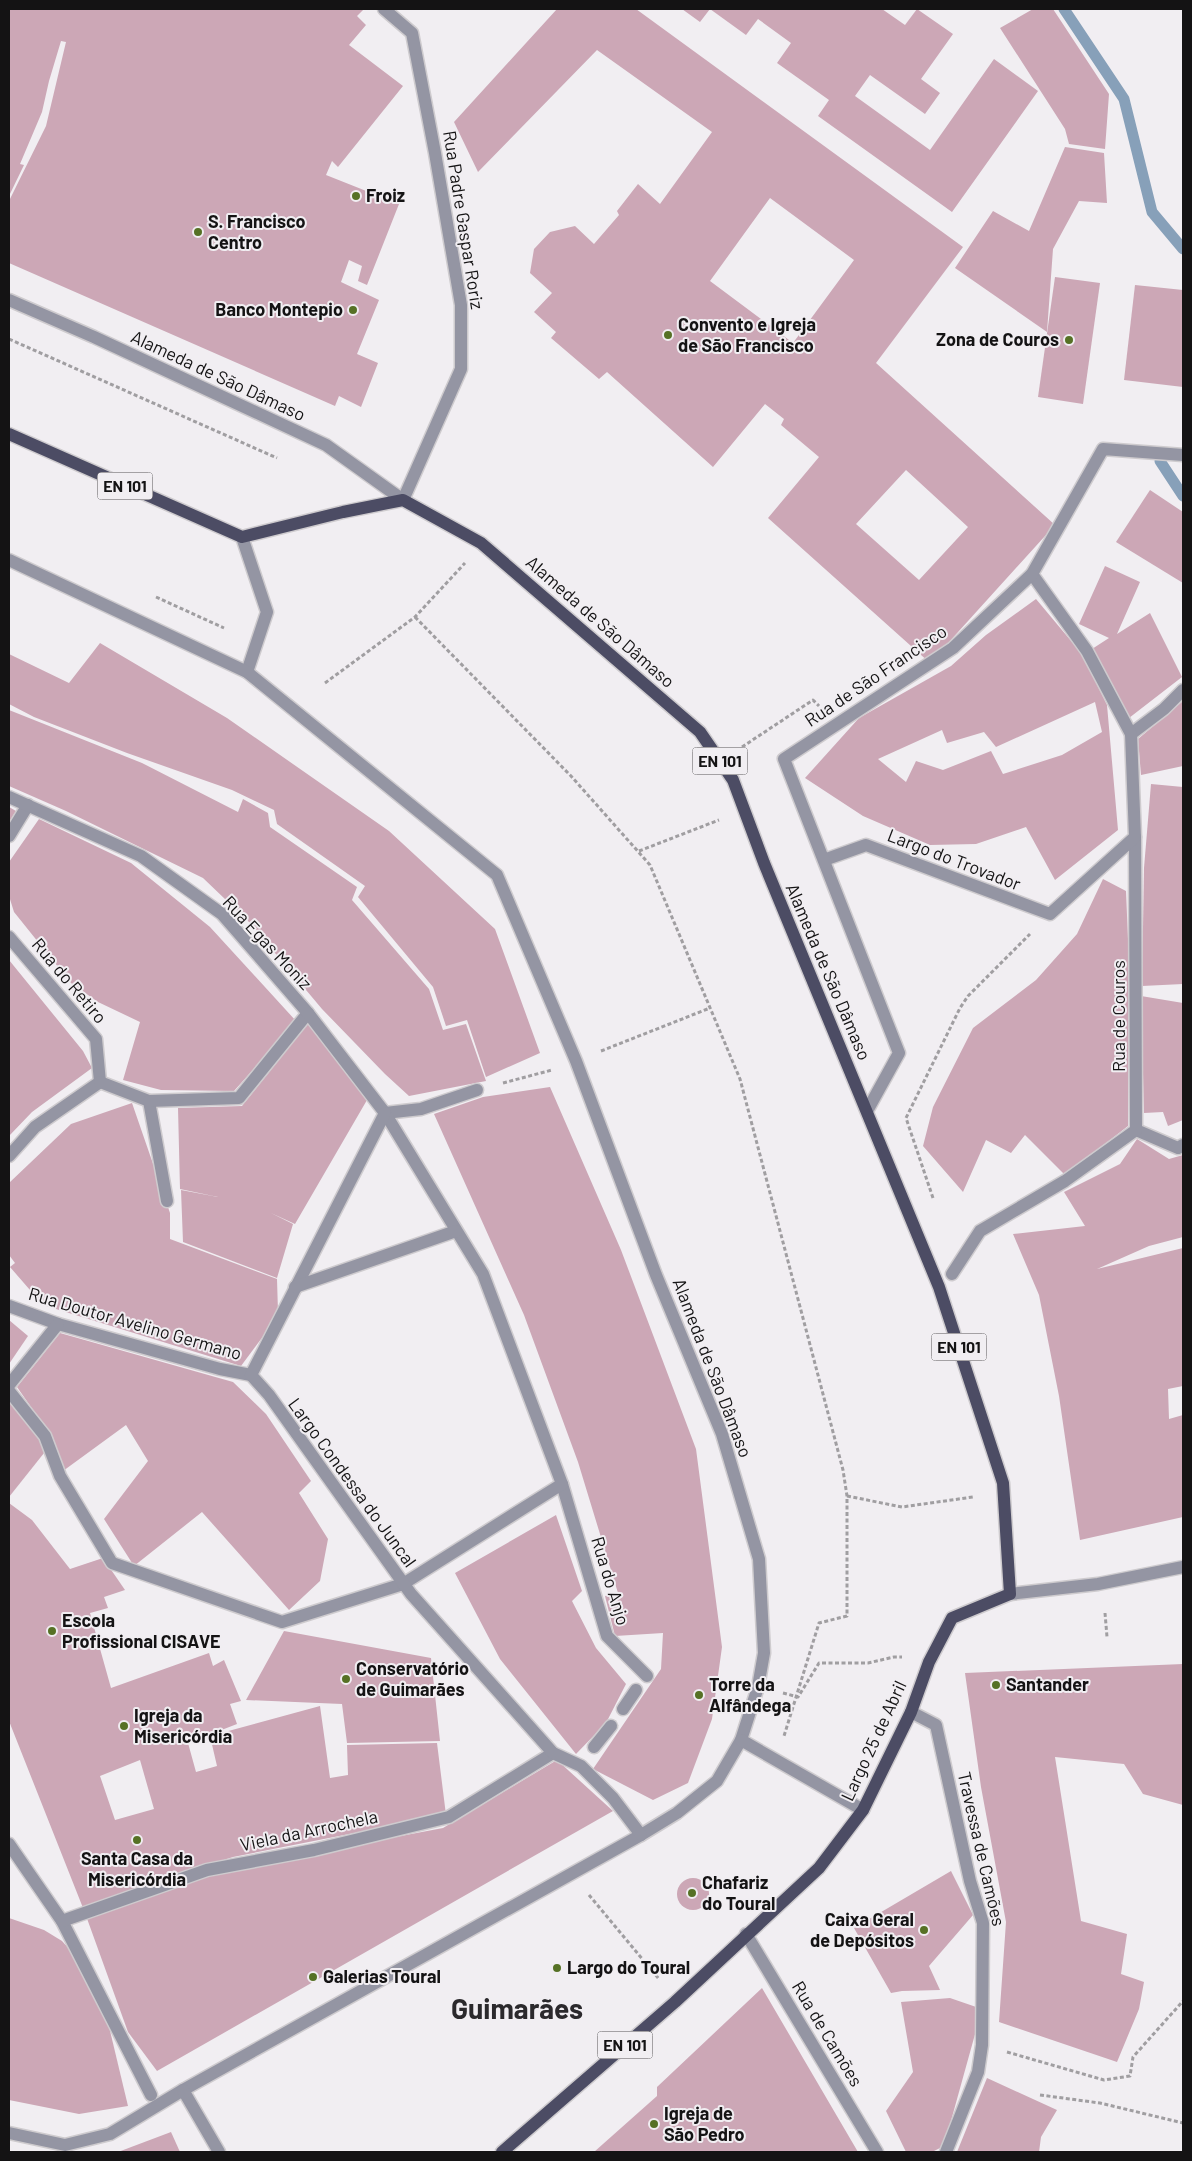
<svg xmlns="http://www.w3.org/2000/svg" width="1192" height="2161" font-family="Barlow,sans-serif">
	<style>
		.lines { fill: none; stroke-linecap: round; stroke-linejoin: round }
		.stream { stroke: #87a0b9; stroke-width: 11 }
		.building { fill: #cca7b6; fill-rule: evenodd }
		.service-casing { stroke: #cecbce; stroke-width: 15 }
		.pedestrian-casing { stroke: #cecbce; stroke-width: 15 }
		.minor-casing { stroke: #cecbce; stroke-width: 15 }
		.primary-casing { stroke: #cecbce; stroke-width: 15 }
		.path { stroke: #a09ea1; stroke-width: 3; stroke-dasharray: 4 2.5; stroke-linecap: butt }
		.service { stroke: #9495a3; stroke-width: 12 }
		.pedestrian { stroke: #9495a3; stroke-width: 12 }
		.minor { stroke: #9495a3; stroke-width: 12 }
		.primary { stroke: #4c4c64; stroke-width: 12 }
		.poi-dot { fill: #567125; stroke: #f1eef2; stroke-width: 2 }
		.labels { text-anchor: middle; stroke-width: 4; stroke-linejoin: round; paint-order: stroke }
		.shield { fill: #f1eef2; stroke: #565557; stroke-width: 1 }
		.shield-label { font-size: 16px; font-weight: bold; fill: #141314 }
		.poi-label { font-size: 18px; font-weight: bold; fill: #141314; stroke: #f1eef2; text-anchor: start }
		.street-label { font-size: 18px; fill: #141314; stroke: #f1eef2 }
		.town-label { font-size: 28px; font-weight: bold; fill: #2b292c; stroke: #f1eef2 }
	</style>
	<rect width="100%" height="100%" fill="#f1eef2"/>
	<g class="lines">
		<g class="stream">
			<polyline points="1064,9 1124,99 1152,212 1183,249"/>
			<polyline points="1160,461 1183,496"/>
		</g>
	</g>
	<g class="building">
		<polygon points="9,9 364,9 357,16 366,25 349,45 403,86 338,167 332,161 326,175 399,204 367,285 358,281 362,266 349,260 341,282 379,300 357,354 378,363 361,407 339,396 335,406 9,263 9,201 46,126 66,42 61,41 49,81 42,112 20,164 24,165 9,196"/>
		<path d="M557,9H636L963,247L876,363L1055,525L930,663L768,518L819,457L781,425L784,419L765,404L713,467L607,372L599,379L551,338L556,332L534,312L552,293L530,273L534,249L550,232L575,226L594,244L619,215L617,211L638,184L660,204L712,132L597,50L478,172L454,122ZM770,198L854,260L793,343L710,281ZM906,470L968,527L919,580L856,524Z"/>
		<polygon points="682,9 882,9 905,25 917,9 953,34 921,79 940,93 925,114 870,75 855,96 930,150 994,59 1038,91 952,212 818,116 829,100 777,63 791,43 758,19 746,35 710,9 700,22"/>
		<polygon points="1033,9 1053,9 1109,94 1105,149 1069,144 1065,129 1000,28"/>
		<polygon points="1065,147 1104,153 1107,203 1079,201 1053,249 1047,332 955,268 993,211 1029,231"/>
		<polygon points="1055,277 1100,283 1083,404 1038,397"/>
		<polygon points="1135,285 1183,290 1183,387 1124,380"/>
		<polygon points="1150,490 1183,512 1183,583 1116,542"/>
		<polygon points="1105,566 1140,582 1117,634 1150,613 1182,677 1129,718 1092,649 1109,638 1079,624"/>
		<path d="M1036,599L1082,654L1107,705L1118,830L1055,880L1026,827L976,844L930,845L863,816L805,778L859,718L951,666L986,635ZM1095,702L1102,732L1062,755L1003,774L991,751L943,770L916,761L906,782L878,759L942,730L947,743L984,732L996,747Z"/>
		<polygon points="100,643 227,718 389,831 495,929 540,1053 486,1077 467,1020 446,1026 433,987 358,897 365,886 277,824 274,810 232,790 127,753 34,717 9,704 9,654 69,683"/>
		<polygon points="1183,701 1183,766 1141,775 1138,739"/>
		<polygon points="9,710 142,763 238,812 243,799 268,813 270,827 357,887 352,900 429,989 443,1030 466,1024 486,1081 409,1096 385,1074 322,1009 249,922 203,878 66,811 9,786"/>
		<polygon points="1151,784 1183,787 1183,984 1142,986 1144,868"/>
		<polygon points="9,807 16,811 9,822"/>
		<polygon points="39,819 131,863 210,927 296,1021 234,1091 161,1090 123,1080 140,1022 98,1002 71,983 14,912 9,896 9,862"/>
		<polygon points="1103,879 1126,891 1129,963 1128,1126 1065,1175 1025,1135 1011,1153 986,1140 963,1192 923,1146 933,1107 973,1028 1036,980 1077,934"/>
		<polygon points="9,960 83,1051 92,1068 32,1112 9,1136"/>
		<polygon points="1141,996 1183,1003 1183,1120 1168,1126 1163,1112 1144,1113"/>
		<polygon points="308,1023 367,1100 295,1224 271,1213 293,1224 277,1278 183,1242 181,1190 218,1197 180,1189 178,1108 242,1106"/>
		<polygon points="550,1087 621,1250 696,1449 722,1647 712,1719 688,1783 653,1800 593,1769 661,1669 663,1633 615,1636 605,1596 618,1593 578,1462 524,1315 434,1114 483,1097"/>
		<polygon points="132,1103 170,1213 170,1239 277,1279 278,1312 267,1331 241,1366 43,1305 10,1267 15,1263 9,1255 9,1183 71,1124"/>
		<polygon points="1137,1139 1169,1159 1183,1155 1183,1237 1149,1246 1097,1269 1183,1248 1183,1386 1168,1389 1169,1419 1183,1415 1183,1517 1080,1540 1059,1396 1039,1295 1013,1234 1085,1226 1064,1192 1120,1164"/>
		<polygon points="9,1320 28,1336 9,1364"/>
		<polygon points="60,1333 233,1382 266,1414 311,1481 299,1493 328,1539 320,1581 289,1610 202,1512 134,1566 104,1519 148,1461 126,1425 63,1471 38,1417 17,1387"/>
		<polygon points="9,1397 48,1448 9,1497"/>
		<path d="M9,1503L32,1520L70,1569L103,1558L125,1590L104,1597L108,1608L90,1613L111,1688L209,1653L213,1666L224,1660L241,1701L230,1704L237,1724L188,1743L196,1772L217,1766L210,1736L320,1706L330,1778L348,1775L347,1745L437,1743L446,1815L233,1857L131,1890L133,1896L205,1873L443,1828L557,1760L613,1811L157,2071L128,2032L85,1913L9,1721ZM140,1760L154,1809L115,1820L100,1776Z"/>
		<polygon points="556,1515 582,1591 572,1601 596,1648 626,1684 606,1723 576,1754 500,1659 455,1573"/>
		<polygon points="284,1631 431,1658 440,1741 347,1743 342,1704 246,1700"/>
		<polygon points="1183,1664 1183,1805 1143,1794 1124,1764 1055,1757 1081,1921 1127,1934 1121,1974 1144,1982 1139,2009 1117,2062 999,2022 1006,1922 981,1787 965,1673"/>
		<polygon points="951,1871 973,1915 929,1966 940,1990 902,1991 891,1993 854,1928"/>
		<circle cx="693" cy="1894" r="16"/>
		<polygon points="9,1918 44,1930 62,1941 80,1961 106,2014 128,2106 79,2114 9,2100"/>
		<polygon points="762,1988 858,2152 594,2152 657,2096 657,2087"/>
		<polygon points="950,1998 982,2009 944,2146 932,2152 906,2152 886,2111 913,2072 901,2002"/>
		<polygon points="987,2078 1057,2110 1041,2137 1039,2152 957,2152"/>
		<polygon points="171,2132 180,2152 118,2152"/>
	</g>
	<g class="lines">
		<g class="service-casing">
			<polyline id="service" points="9,300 94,337 326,445 403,500"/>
		</g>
		<g class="pedestrian-casing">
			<g id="pedestrian">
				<polyline points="1131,734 1164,709 1183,690"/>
				<polyline points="9,836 28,805"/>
				<polyline points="9,937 96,1039 100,1082 35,1127 9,1156"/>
				<polyline points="100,1082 149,1101 167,1201"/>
				<polyline points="149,1101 239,1098 308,1013"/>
				<polyline points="385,1113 421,1109 477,1090"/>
				<polyline points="1136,1130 1178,1148 1183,1145"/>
				<polyline points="952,1274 980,1231 1065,1181 1136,1130 1135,837"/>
				<polyline points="9,1306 58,1324 220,1369 251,1375"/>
				<polyline points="9,1385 58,1324"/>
				<polyline points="9,1391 45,1436 60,1476 112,1563 282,1622 403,1584"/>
				<polyline points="562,1484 607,1636 647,1676"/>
				<polyline points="623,1709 636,1690"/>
				<polyline points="594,1747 611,1726"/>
				<polyline points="9,1844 62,1921 151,2095"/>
				<polyline points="62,1921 207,1870 314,1850 449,1817 553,1753"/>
			</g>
		</g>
		<g class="minor-casing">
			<g id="minor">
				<polyline points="384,9 412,33 435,153 461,305 461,369 403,500"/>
				<polyline points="242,537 267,612 247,672"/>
				<polyline points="9,560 247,672 497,875 576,1061 656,1275 722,1434 759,1559 764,1653 758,1687 741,1740 717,1781 677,1813 641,1835 183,2090 110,2134 65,2145 9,2133"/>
				<polyline points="9,797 141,856 222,914 308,1013 385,1113 483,1274 562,1484 403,1584"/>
				<polyline points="824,860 866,845 1050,914 1135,837 1131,734 1087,651 1032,574"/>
				<polyline points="867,1111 899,1053 784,759 953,648 1032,574 1103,449 1183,455"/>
				<polyline points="385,1113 251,1375 269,1395 411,1594 553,1753 581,1766 613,1798 641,1835"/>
				<polyline points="295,1287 456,1231"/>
				<polyline points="1010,1594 1098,1584 1183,1567"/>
				<polyline points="911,1712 936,1725 970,1881 983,1923 982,2045 978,2072 946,2152"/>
				<polyline points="741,1740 863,1810"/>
				<polyline points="746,1934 877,2152"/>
				<polyline points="183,2090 219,2152"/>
			</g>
		</g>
		<g class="primary-casing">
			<polyline id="primary" points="9,434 242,537 343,512 403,500 481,543 700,732 733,780 764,863 939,1287 1003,1483 1010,1594 952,1618 929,1662 911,1712 863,1810 819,1868 675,2002 502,2152"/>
		</g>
		<g class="path">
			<polyline points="9,339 277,458"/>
			<polyline points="156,597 224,628"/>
			<polyline points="415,617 571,776 650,865 740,1079 843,1470 847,1496 847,1616 819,1623 784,1736"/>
			<polyline points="325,683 415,617 465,563"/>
			<polyline points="742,747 813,700 819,706"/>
			<polyline points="639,851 719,820"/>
			<polyline points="601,1051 710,1008"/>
			<polyline points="503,1083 552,1070"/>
			<polyline points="933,1198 906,1118 960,1008 968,996 1030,934"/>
			<polyline points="847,1496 902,1507 973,1497"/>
			<polyline points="1105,1613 1107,1637"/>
			<polyline points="783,1693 798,1697 819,1663 868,1663 894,1657 902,1657"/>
			<polyline points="589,1895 659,1979"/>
			<polyline points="1007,2052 1104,2080 1130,2076 1133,2057 1183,2001"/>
			<polyline points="1040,2095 1100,2103 1183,2123"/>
		</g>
		<use href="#service" class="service"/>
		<use href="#pedestrian" class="pedestrian"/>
		<use href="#minor" class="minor"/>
		<use href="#primary" class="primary"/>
	</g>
	<g class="poi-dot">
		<circle cx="356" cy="196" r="5"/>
		<circle cx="198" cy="232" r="5"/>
		<circle cx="353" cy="310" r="5"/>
		<circle cx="668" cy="335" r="5"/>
		<circle cx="1069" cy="340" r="5"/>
		<circle cx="52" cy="1631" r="5"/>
		<circle cx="346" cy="1679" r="5"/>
		<circle cx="996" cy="1685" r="5"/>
		<circle cx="699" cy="1695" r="5"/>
		<circle cx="124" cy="1726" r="5"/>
		<circle cx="137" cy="1840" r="5"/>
		<circle cx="692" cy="1893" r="5"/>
		<circle cx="924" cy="1930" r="5"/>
		<circle cx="557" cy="1968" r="5"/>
		<circle cx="313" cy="1977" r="5"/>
		<circle cx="654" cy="2124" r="5"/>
	</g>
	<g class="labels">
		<g class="shield">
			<rect x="97.5" y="472.5" width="55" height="27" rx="4"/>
			<rect x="692.5" y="747.5" width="55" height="27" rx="4"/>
			<rect x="931.5" y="1333.5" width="55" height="27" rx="4"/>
			<rect x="597.5" y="2031.5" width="55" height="27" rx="4"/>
		</g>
		<g class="shield-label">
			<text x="125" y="492">EN 101</text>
			<text x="720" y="767">EN 101</text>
			<text x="959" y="1353">EN 101</text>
			<text x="625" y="2051">EN 101</text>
		</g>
		<g class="poi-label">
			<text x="366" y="202">Froiz</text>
			<text x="208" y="228">S. Francisco<tspan x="208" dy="21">Centro</tspan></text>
			<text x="343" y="316" text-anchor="end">Banco Montepio</text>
			<text x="678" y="331">Convento e Igreja<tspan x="678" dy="21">de São Francisco</tspan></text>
			<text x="1059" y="346" text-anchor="end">Zona de Couros</text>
			<text x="62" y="1627">Escola<tspan x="62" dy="21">Profissional CISAVE</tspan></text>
			<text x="356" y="1675">Conservatório<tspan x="356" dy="21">de Guimarães</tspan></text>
			<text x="709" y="1691">Torre da<tspan x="709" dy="21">Alfândega</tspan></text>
			<text x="1006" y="1691">Santander</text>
			<text x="134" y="1722">Igreja da<tspan x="134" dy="21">Misericórdia</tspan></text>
			<text x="137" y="1865" text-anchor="middle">Santa Casa da<tspan x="137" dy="21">Misericórdia</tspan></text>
			<text x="702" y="1889">Chafariz<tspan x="702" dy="21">do Toural</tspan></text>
			<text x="914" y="1926" text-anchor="end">Caixa Geral<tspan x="914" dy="21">de Depósitos</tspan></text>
			<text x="567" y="1974">Largo do Toural</text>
			<text x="323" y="1983">Galerias Toural</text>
			<text x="664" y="2120">Igreja de<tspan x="664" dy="21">São Pedro</tspan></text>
		</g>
		<g class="street-label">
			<text transform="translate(463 220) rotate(81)" y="6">Rua Padre Gaspar Roriz</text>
			<text transform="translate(218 376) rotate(25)" y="6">Alameda de São Dâmaso</text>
			<text transform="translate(600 622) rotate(41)" y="6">Alameda de São Dâmaso</text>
			<text transform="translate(876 676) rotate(-34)" y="6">Rua de São Francisco</text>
			<text transform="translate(954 860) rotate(21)" y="6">Largo do Trovador</text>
			<text transform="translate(267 943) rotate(47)" y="6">Rua Egas Moniz</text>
			<text transform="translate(828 972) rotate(67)" y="6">Alameda de São Dâmaso</text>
			<text transform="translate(69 981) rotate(50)" y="6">Rua do Retiro</text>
			<text transform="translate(1119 1016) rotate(-90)" y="6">Rua de Couros</text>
			<text transform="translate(135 1324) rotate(16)" y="6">Rua Doutor Avelino Germano</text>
			<text transform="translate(712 1368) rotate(69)" y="6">Alameda de São Dâmaso</text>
			<text transform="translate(352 1483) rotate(54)" y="6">Largo Condessa do Juncal</text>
			<text transform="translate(610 1581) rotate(73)" y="6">Rua do Anjo</text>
			<text transform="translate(874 1741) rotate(-65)" y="6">Largo 25 de Abril</text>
			<text transform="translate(309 1831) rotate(-12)" y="6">Viela da Arrochela</text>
			<text transform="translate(981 1849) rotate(77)" y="6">Travessa de Camões</text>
			<text transform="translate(827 2034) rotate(59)" y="6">Rua de Camões</text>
		</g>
		<g class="town-label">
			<text x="517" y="2019">Guimarães</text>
		</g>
	</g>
	<rect width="1192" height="2161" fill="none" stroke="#141314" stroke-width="20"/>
</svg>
